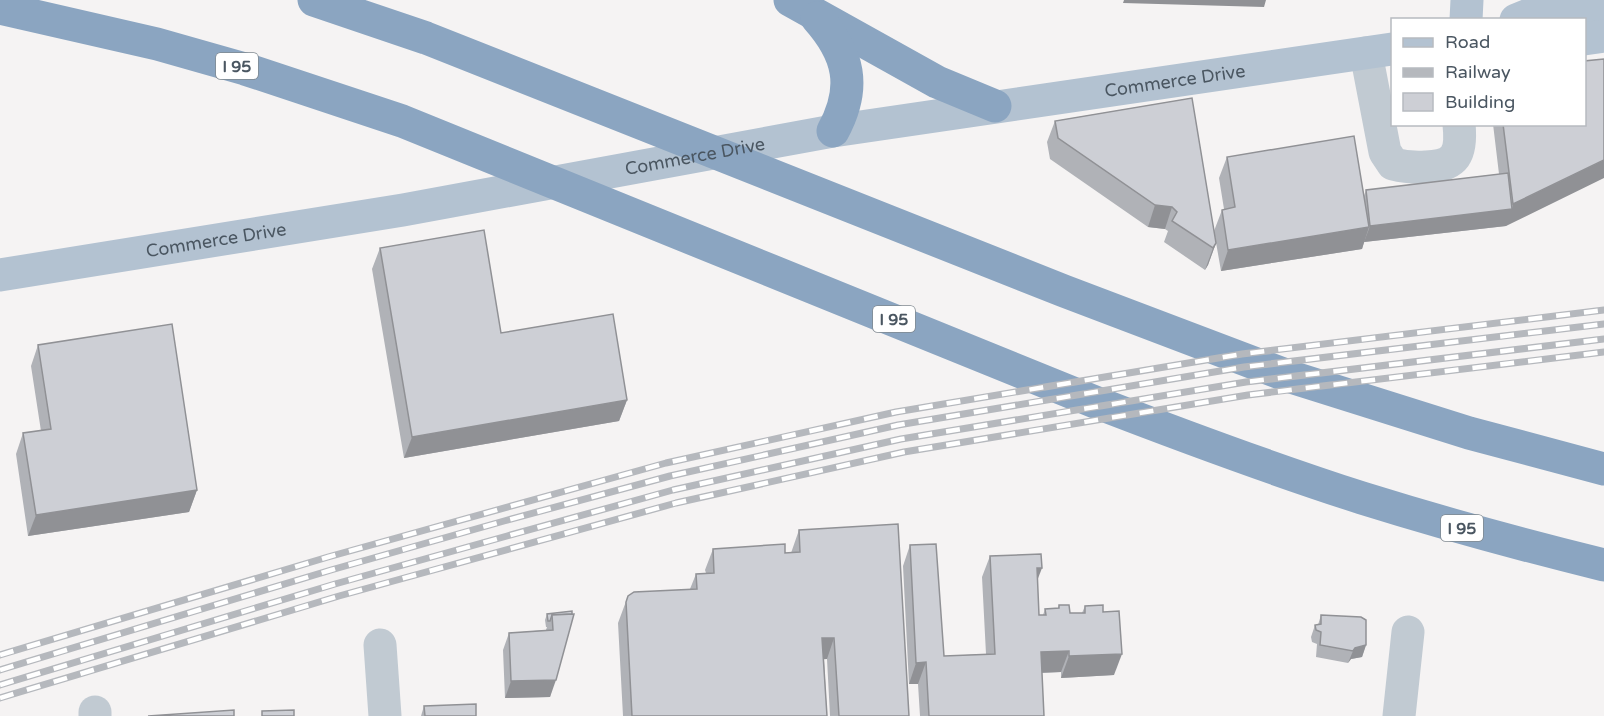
<svg xmlns="http://www.w3.org/2000/svg" width="1604" height="716" font-family="'Varela Round',sans-serif">
	<style>
		.lines { fill: none; stroke-linecap: round; stroke-linejoin: round }
		.minor { stroke: #c1cad2; stroke-width: 33 }
		.major { stroke: #b3c2d1; stroke-width: 33 }
		.highway { stroke: #8ba5c1; stroke-width: 33 }
		.rail-casing { stroke: #b5b8bd; stroke-width: 7 }
		.rail { stroke: #fff; stroke-width: 4.5; stroke-dasharray: 14; stroke-linecap: butt }
		.wall { fill: #b0b2b7 }
		.shaded-wall { fill: #909195 }
		.building { fill: #cdcfd5; stroke: #909195; stroke-width: 1.5 }
		.labels { text-anchor: middle; stroke-width: 6; stroke-linejoin: round; paint-order: stroke }
		.shield { fill: #fff; stroke: #808990; stroke-width: 1.5 }
		.shield-label { font-size: 16px; font-weight: bold; fill: #4a5661 }
		.street-label { font-size: 18px; fill: #4a5661; stroke: #fff }
	</style>
	<rect width="100%" height="100%" fill="#f5f3f3"/>
	<g class="lines">
		<g class="minor">
			<path d="M1366,53L1385,152L1393,164C1405,167 1414,168 1426,167C1456,166 1462,154 1459,124"/>
			<polyline points="380,645 385,716"/>
			<polyline points="95,712 95,716"/>
			<polyline points="1399,716 1408,632"/>
		</g>
		<g class="major">
			<polyline points="1466,20 1467,0"/>
			<polyline points="1516,20 1531,14 1604,5"/>
			<polyline points="1584,39 1604,36"/>
			<path id="s1" d="M0,275L403,210L833,131L1392,49"/>
		</g>
		<g class="highway">
			<polyline points="314,0 426,38 1064,291 1291,377 1469,433 1604,469"/>
			<polyline points="790,0 937,82 995,106"/>
			<path d="M0,8L157,44L245,69L402,121L1095,402C1183,436 1272,469 1362,498C1442,523 1523,545 1604,565"/>
			<path d="M817,18C849,54 857,87 833,131"/>
		</g>
		<g class="rail-casing">
			<g id="rail">
				<polyline points="0,655 328,557 666,463 896,412 1242,354 1604,310"/>
				<polyline points="0,670 331,570 504,521 670,476 898,425 1244,367 1604,324"/>
				<polyline points="0,685 335,584 507,536 673,490 901,439 1246,382 1604,339"/>
				<polyline points="0,698 339,596 676,503 904,452 1248,395 1604,352"/>
			</g>
		</g>
		<use href="#rail" class="rail"/>
	</g>
	<g class="wall">
		<polygon points="1192,98 1216,243 1208,265 1205,270 1164,242 1168,231 1165,229 1148,227 1050,159 1047,142 1055,121"/>
		<polygon points="1493,124 1584,124 1506,226 1364,242 1362,249 1221,271 1214,231 1222,210 1224,209 1219,178 1227,157 1364,196 1366,190 1499,174"/>
		<polygon points="380,248 501,333 627,400 619,421 404,458 372,269"/>
		<polygon points="38,345 197,490 189,512 28,536 16,454 23,433 41,431 31,366"/>
		<polygon points="799,530 909,716 830,716 827,659 824,659 827,716 623,716 618,623 628,596 690,589 696,574 706,573 705,570 713,549 791,553"/>
		<polygon points="910,545 944,656 986,654 982,577 990,556 1037,581 1039,615 1043,615 1045,609 1058,608 1059,605 1070,613 1082,613 1085,606 1103,612 1114,675 1061,678 1061,672 1042,673 1044,716 920,716 918,684 909,684 903,566"/>
		<polygon points="572,611 550,697 505,698 503,650 509,633 546,630 547,627 546,627 545,620 547,614"/>
		<polygon points="1321,615 1366,645 1362,657 1351,659 1348,663 1316,657 1317,644 1312,642 1311,637 1315,625 1318,625"/>
		<polygon points="424,706 476,716 421,716"/>
	</g>
	<g class="shaded-wall">
		<polygon points="1124,0 1266,0 1264,7 1123,3"/>
		<polygon points="1604,160 1604,178 1506,226 1364,242 1370,226 1512,209 1513,204"/>
		<polygon points="1155,205 1172,207 1165,229 1148,227"/>
		<polygon points="1369,227 1362,249 1221,271 1228,250"/>
		<polygon points="1216,243 1208,265 1205,270 1213,248"/>
		<polygon points="627,400 619,421 404,458 412,437"/>
		<polygon points="197,490 189,512 28,536 36,515"/>
		<polygon points="1037,568 1042,568 1034,589"/>
		<polygon points="822,638 834,638 827,659 815,660"/>
		<polygon points="1366,645 1362,657 1351,659 1348,663 1353,651 1355,648"/>
		<polygon points="1069,651 1061,672 1033,673 1041,652"/>
		<polygon points="1122,654 1114,675 1061,678 1069,656"/>
		<polygon points="926,662 918,684 909,684 916,663"/>
		<polygon points="556,680 550,697 505,698 511,681"/>
	</g>
	<g class="building">
		<polygon points="1604,59 1604,160 1513,204 1503,124 1584,124 1584,61"/>
		<polygon points="1192,98 1216,243 1213,248 1172,221 1177,212 1172,207 1155,205 1058,138 1055,121"/>
		<polygon points="1354,136 1369,227 1228,250 1222,210 1235,207 1227,157"/>
		<polygon points="1508,173 1512,209 1370,226 1366,190"/>
		<polygon points="484,230 501,333 613,314 627,400 412,437 380,248"/>
		<polygon points="172,324 197,490 36,515 23,433 51,429 38,345"/>
		<polygon points="898,524 909,716 839,716 834,638 822,638 827,716 632,716 626,602 628,596 634,592 697,589 696,574 714,573 713,549 785,544 785,553 800,552 799,530"/>
		<polygon points="936,544 944,656 995,654 990,556 1041,554 1042,568 1037,568 1039,615 1046,615 1045,609 1059,608 1059,605 1069,605 1070,613 1085,613 1085,606 1103,605 1103,612 1119,611 1122,654 1069,656 1069,651 1041,652 1044,716 929,716 926,662 916,663 910,545"/>
		<polygon points="572,611 572,614 552,615 550,621 548,621 547,614"/>
		<polygon points="574,614 556,680 511,681 509,633 553,630 552,615"/>
		<polygon points="1321,615 1361,617 1366,620 1366,645 1355,648 1353,651 1320,645 1321,632 1316,630 1315,625 1321,624"/>
		<polygon points="476,704 476,716 425,716 424,706"/>
		<polygon points="234,710 234,716 148,716"/>
		<polygon points="294,710 294,716 262,716 262,711"/>
	</g>
	<g class="labels">
		<g class="shield">
			<rect x="216" y="53" width="42" height="26" rx="4.5"/>
			<rect x="873" y="306" width="42" height="26" rx="4.5"/>
			<rect x="1441" y="515" width="42" height="26" rx="4.5"/>
		</g>
		<g class="shield-label">
			<text x="237" y="72">I 95</text>
			<text x="894" y="325">I 95</text>
			<text x="1462" y="534">I 95</text>
		</g>
		<g class="street-label">
			<text dy="6" stroke="none"><textPath href="#s1" startOffset="1191">Commerce Drive</textPath></text>
			<text dy="6" stroke="none"><textPath href="#s1" startOffset="705">Commerce Drive</textPath></text>
			<text dy="6" stroke="none"><textPath href="#s1" startOffset="219">Commerce Drive</textPath></text>
		</g>
	</g>
	<rect x="1391" y="18" width="195" height="108" fill="#ffffff" stroke="#b7bbc0" stroke-width="1.5"/>
	<rect x="1403" y="38" width="30" height="9" fill="#b3c2d1" stroke="#b7bbc0" stroke-width="1.5"/>
	<text x="1445" y="48" font-size="18" fill="#4a5661">Road</text>
	<rect x="1403" y="68" width="30" height="9" fill="#b5b8bd" stroke="#b7bbc0" stroke-width="1.5"/>
	<text x="1445" y="78" font-size="18" fill="#4a5661">Railway</text>
	<rect x="1403" y="93" width="30" height="18" fill="#cdcfd5" stroke="#b7bbc0" stroke-width="1.5"/>
	<text x="1445" y="108" font-size="18" fill="#4a5661">Building</text>
</svg>
